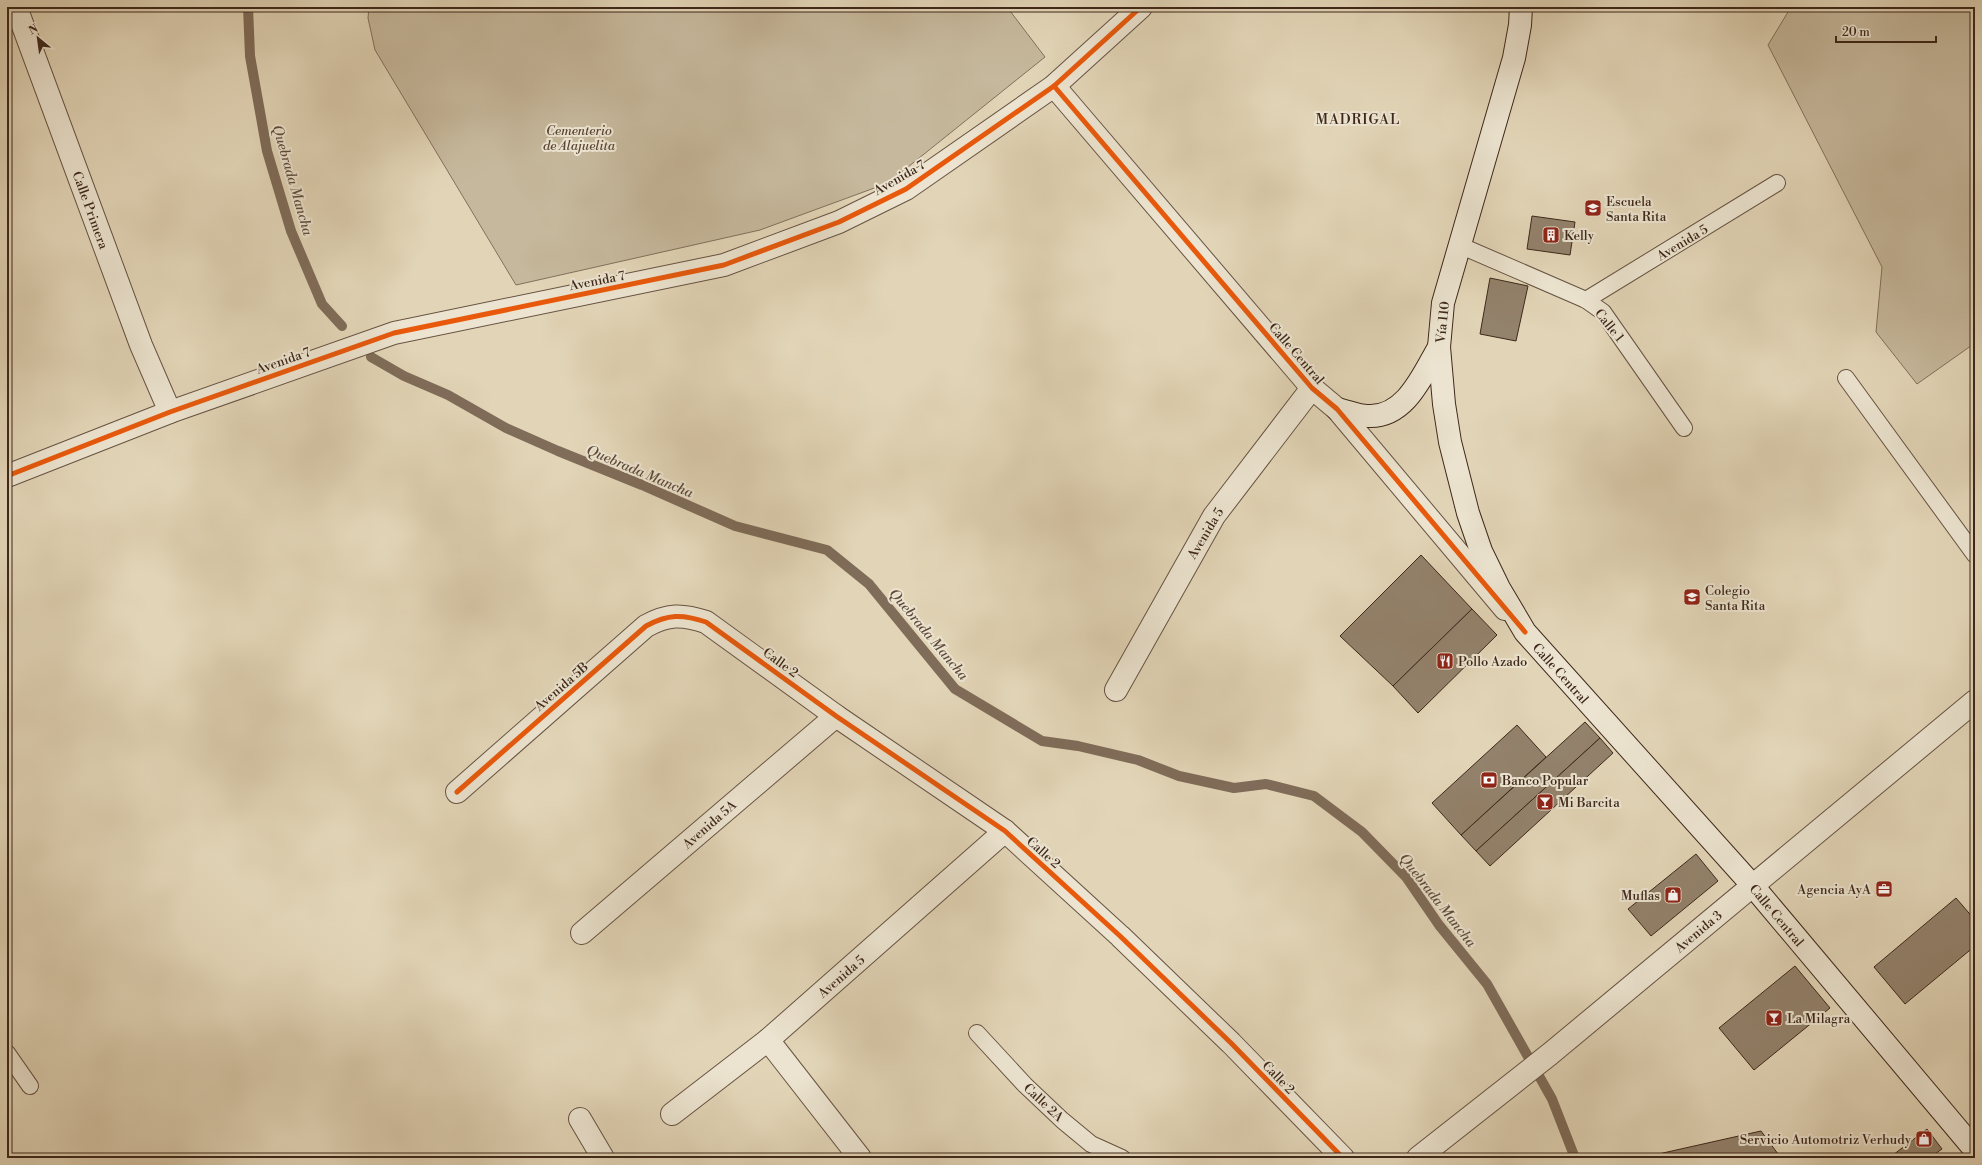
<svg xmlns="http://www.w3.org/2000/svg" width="1982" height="1165" font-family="'Libre Bodoni',serif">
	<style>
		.green { fill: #c6b89c; stroke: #82705c }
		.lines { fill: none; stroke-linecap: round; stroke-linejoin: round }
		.stream { stroke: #7f6c59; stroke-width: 10 }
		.building { fill: #93826c; stroke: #3e281b }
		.lane-casing { stroke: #675342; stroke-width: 18 }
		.street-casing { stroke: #675342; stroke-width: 24 }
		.secondary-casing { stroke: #3e281b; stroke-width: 24 }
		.lane { stroke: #ece4d0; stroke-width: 16 }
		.street { stroke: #ece4d0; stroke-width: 22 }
		.secondary { stroke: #ece4d0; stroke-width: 22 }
		.cycleway-casing { stroke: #ece4d0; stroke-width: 8 }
		.cycleway { stroke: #e8590c; stroke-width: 5 }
		.labels { text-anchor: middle; stroke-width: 4; stroke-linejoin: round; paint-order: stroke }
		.park-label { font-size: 13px; font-style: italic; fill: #594535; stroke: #ece4d0 }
		.street-label { font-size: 13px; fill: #3e281b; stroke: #ece4d0 }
		.poi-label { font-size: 13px; fill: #3e281b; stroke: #ece4d0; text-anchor: start }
		.neighbourhood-label { font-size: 14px; letter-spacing: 1px; fill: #3e281b; stroke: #ece4d0 }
		.water-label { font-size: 14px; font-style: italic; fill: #5e4a3a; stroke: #ece4d0 }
	</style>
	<rect width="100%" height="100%" fill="#e2d5b7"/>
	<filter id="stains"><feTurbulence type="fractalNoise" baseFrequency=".005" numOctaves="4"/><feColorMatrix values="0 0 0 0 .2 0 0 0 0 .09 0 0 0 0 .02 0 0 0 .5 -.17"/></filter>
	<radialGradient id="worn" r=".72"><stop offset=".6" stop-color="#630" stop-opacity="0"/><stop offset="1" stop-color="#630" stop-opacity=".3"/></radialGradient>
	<g class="green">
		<polygon points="369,7 1007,7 1045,57 888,183 760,230 516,285 375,50 368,18"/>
		<polygon points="1791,7 1975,7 1975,343 1917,384 1876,332 1882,267 1768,45"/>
	</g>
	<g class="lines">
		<g class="stream">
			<polyline points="248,7 250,56 267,151 291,231 322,304 342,326"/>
			<polyline points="371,357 404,376 448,395 506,428 558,451 642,485 735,526 827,550 869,584 955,689 1042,741 1078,746 1138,760 1179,776 1234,788 1266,784 1314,796 1362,832 1406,877 1439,925 1487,984 1552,1099 1575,1158"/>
		</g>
	</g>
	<g class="building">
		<polygon points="1532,216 1575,222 1570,255 1527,249"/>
		<polygon points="1490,278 1528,286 1516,341 1480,334"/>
		<polygon points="1421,555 1472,609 1393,686 1340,636"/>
		<polygon points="1472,609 1497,635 1418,713 1393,686"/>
		<polygon points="1585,722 1600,738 1476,851 1461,835"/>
		<polygon points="1517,725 1546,757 1461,835 1432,803"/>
		<polygon points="1600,738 1613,753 1490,866 1476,851"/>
		<polygon points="1696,854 1718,881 1651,936 1628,909"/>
		<polygon points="1956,898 1975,920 1975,946 1905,1004 1874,967"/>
		<polygon points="1795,966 1830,1008 1754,1070 1719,1028"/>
		<polygon points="1927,1129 1942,1149 1929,1158 1889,1158"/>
		<polygon points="1761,1131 1781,1158 1650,1158 1654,1155"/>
	</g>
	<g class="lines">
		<g class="lane-casing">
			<g id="lane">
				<polyline points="1459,245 1586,300 1603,312 1684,428"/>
				<polyline points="1586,300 1777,183"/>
				<polyline points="1846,378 1975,555"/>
				<polyline points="977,1033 1025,1085 1062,1120 1091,1144 1122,1158"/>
				<polyline points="7,1053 30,1086"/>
			</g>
		</g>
		<g class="street-casing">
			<g id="street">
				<polyline points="16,7 141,345 170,412"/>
				<polyline points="1054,86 1312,388 1337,409 1505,609"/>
				<polyline points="7,476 170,412 394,333 724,265 839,222 906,189 1054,86 1141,7"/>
				<polyline points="1116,690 1214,516 1312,388"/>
				<path d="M457,792L646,626C668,614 682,614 706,622L836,716L1005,831L1120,936L1231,1043L1343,1158"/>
				<polyline points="582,933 836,716"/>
				<polyline points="768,1040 860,1158"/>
				<polyline points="672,1114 768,1040 1005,831"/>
				<polyline points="580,1119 603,1158"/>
				<polyline points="1418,1158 1550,1054 1975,701"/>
			</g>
		</g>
		<g class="secondary-casing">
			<g id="secondary">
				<polyline points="1521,7 1520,25 1514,58 1443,303 1439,347 1444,404 1450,442 1468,513 1481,551 1499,588 1525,632 1753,886 1975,1150"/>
				<path d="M1337,409C1347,411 1358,416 1368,416C1406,418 1423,374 1439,347"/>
			</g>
		</g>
		<use href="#lane" class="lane"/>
		<use href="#street" class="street"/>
		<use href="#secondary" class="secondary"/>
		<g class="cycleway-casing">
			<g id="cycleway">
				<polyline points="1054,86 1312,388 1337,409 1525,632"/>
				<polyline points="7,476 170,412 394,333 724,265 839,222 906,189 1054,86 1141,7"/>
				<path d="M457,792L646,626C668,614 682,614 706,622L836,716L1005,831L1120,936L1231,1043L1343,1158"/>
			</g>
		</g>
		<use href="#cycleway" class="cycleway"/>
	</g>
	<defs>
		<g id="school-square" transform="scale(0.9)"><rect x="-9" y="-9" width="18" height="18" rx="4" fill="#8f2418" stroke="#ece4d0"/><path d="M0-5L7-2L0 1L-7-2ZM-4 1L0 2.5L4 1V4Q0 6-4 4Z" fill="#fff"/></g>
		<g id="building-square" transform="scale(0.9)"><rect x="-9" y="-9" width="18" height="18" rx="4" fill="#8f2418" stroke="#ece4d0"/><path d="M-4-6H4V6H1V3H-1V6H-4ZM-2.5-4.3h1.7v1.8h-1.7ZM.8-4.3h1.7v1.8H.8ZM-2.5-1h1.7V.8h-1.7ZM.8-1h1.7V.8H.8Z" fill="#fff"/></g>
		<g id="restaurant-square" transform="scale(0.9)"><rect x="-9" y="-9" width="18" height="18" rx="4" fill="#8f2418" stroke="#ece4d0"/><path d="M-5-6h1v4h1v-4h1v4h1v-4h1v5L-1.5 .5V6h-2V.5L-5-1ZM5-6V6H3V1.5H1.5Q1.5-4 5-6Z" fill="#fff"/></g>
		<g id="bank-square" transform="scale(0.9)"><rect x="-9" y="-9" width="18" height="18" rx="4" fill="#8f2418" stroke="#ece4d0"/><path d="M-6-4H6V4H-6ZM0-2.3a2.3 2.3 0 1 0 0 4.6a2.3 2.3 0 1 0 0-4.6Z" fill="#fff"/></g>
		<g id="bar-square" transform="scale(0.9)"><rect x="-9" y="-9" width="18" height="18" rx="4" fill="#8f2418" stroke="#ece4d0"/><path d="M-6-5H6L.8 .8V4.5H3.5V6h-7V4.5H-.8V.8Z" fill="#fff"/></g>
		<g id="office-square" transform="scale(0.9)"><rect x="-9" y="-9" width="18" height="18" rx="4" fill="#8f2418" stroke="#ece4d0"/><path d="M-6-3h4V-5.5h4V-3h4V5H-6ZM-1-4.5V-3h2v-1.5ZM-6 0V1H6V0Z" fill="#fff"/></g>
		<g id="shop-square" transform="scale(0.9)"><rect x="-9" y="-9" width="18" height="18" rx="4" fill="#8f2418" stroke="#ece4d0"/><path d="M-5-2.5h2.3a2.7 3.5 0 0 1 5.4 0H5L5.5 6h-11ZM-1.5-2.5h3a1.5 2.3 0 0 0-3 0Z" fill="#fff"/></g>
	</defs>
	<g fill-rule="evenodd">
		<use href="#school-square" x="1593" y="208"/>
		<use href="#building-square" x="1551" y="235"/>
		<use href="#school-square" x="1692" y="597"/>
		<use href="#restaurant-square" x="1445" y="661"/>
		<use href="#bank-square" x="1489" y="780"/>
		<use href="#bar-square" x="1545" y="802"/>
		<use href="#office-square" x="1884" y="889"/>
		<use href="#shop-square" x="1673" y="895"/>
		<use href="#bar-square" x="1774" y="1018"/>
		<use href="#shop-square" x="1924" y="1139"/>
	</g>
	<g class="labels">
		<g class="park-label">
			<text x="579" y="135">Cementerio<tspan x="579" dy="15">de Alajuelita</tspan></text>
		</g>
		<g class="street-label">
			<text transform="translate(899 177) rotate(-30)" y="5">Avenida 7</text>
			<text transform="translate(91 210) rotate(70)" y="5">Calle Primera</text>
			<text transform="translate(1682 242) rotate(-31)" y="5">Avenida 5</text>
			<text transform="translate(597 280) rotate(-11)" y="5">Avenida 7</text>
			<text transform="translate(1442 322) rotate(-84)" y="5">Vía 110</text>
			<text transform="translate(1610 325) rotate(51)" y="5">Calle 1</text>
			<text transform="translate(1297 353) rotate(49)" y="5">Calle Central</text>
			<text transform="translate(283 360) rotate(-19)" y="5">Avenida 7</text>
			<text transform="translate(1205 533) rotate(-59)" y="5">Avenida 5</text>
			<text transform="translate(781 662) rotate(36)" y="5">Calle 2</text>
			<text transform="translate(1561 673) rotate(48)" y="5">Calle Central</text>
			<text transform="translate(561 686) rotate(-41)" y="5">Avenida 5B</text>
			<text transform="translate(709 824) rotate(-41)" y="5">Avenida 5A</text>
			<text transform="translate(1044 852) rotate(42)" y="5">Calle 2</text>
			<text transform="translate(1777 915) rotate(50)" y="5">Calle Central</text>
			<text transform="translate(1698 931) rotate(-40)" y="5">Avenida 3</text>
			<text transform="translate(841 976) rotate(-41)" y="5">Avenida 5</text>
			<text transform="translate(1279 1077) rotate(46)" y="5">Calle 2</text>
			<text transform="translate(1044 1102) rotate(43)" y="5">Calle 2A</text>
		</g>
		<g class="poi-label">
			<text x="1606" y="206">Escuela<tspan x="1606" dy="15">Santa Rita</tspan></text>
			<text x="1564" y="240">Kelly</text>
			<text x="1705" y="595">Colegio<tspan x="1705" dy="15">Santa Rita</tspan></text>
			<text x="1458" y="666">Pollo Azado</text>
			<text x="1502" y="785">Banco Popular</text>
			<text x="1558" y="807">Mi Barcita</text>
			<text x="1871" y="894" text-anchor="end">Agencia AyA</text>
			<text x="1660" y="900" text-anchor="end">Muflas</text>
			<text x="1787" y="1023">La Milagra</text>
			<text x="1911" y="1144" text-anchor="end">Servicio Automotriz Verhudy</text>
		</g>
		<g class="neighbourhood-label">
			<text x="1358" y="124">MADRIGAL</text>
		</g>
		<g class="water-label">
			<text transform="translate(293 180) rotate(74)" y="5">Quebrada Mancha</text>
			<text transform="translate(640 471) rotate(23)" y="5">Quebrada Mancha</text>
			<text transform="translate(929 634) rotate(50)" y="5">Quebrada Mancha</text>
			<text transform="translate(1438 900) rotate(52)" y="5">Quebrada Mancha</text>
		</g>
	</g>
	<rect width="1982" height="1165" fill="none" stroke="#e2d5b7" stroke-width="24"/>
	<rect x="8" y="8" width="1966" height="1149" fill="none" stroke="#3e281b" stroke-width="2"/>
	<rect x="12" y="12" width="1958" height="1141" fill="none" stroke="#3e281b"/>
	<g transform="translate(38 38) rotate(331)" stroke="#ece4d0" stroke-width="3" paint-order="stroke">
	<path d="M0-3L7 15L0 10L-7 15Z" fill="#3e281b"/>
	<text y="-6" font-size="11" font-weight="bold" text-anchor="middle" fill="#3e281b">N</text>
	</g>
	<path d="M1836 36v6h100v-6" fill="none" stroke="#3e281b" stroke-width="2"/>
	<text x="1842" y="36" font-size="12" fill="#3e281b" stroke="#ece4d0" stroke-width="3" paint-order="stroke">20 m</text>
	<rect width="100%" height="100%" filter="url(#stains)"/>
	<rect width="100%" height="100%" fill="url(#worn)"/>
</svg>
